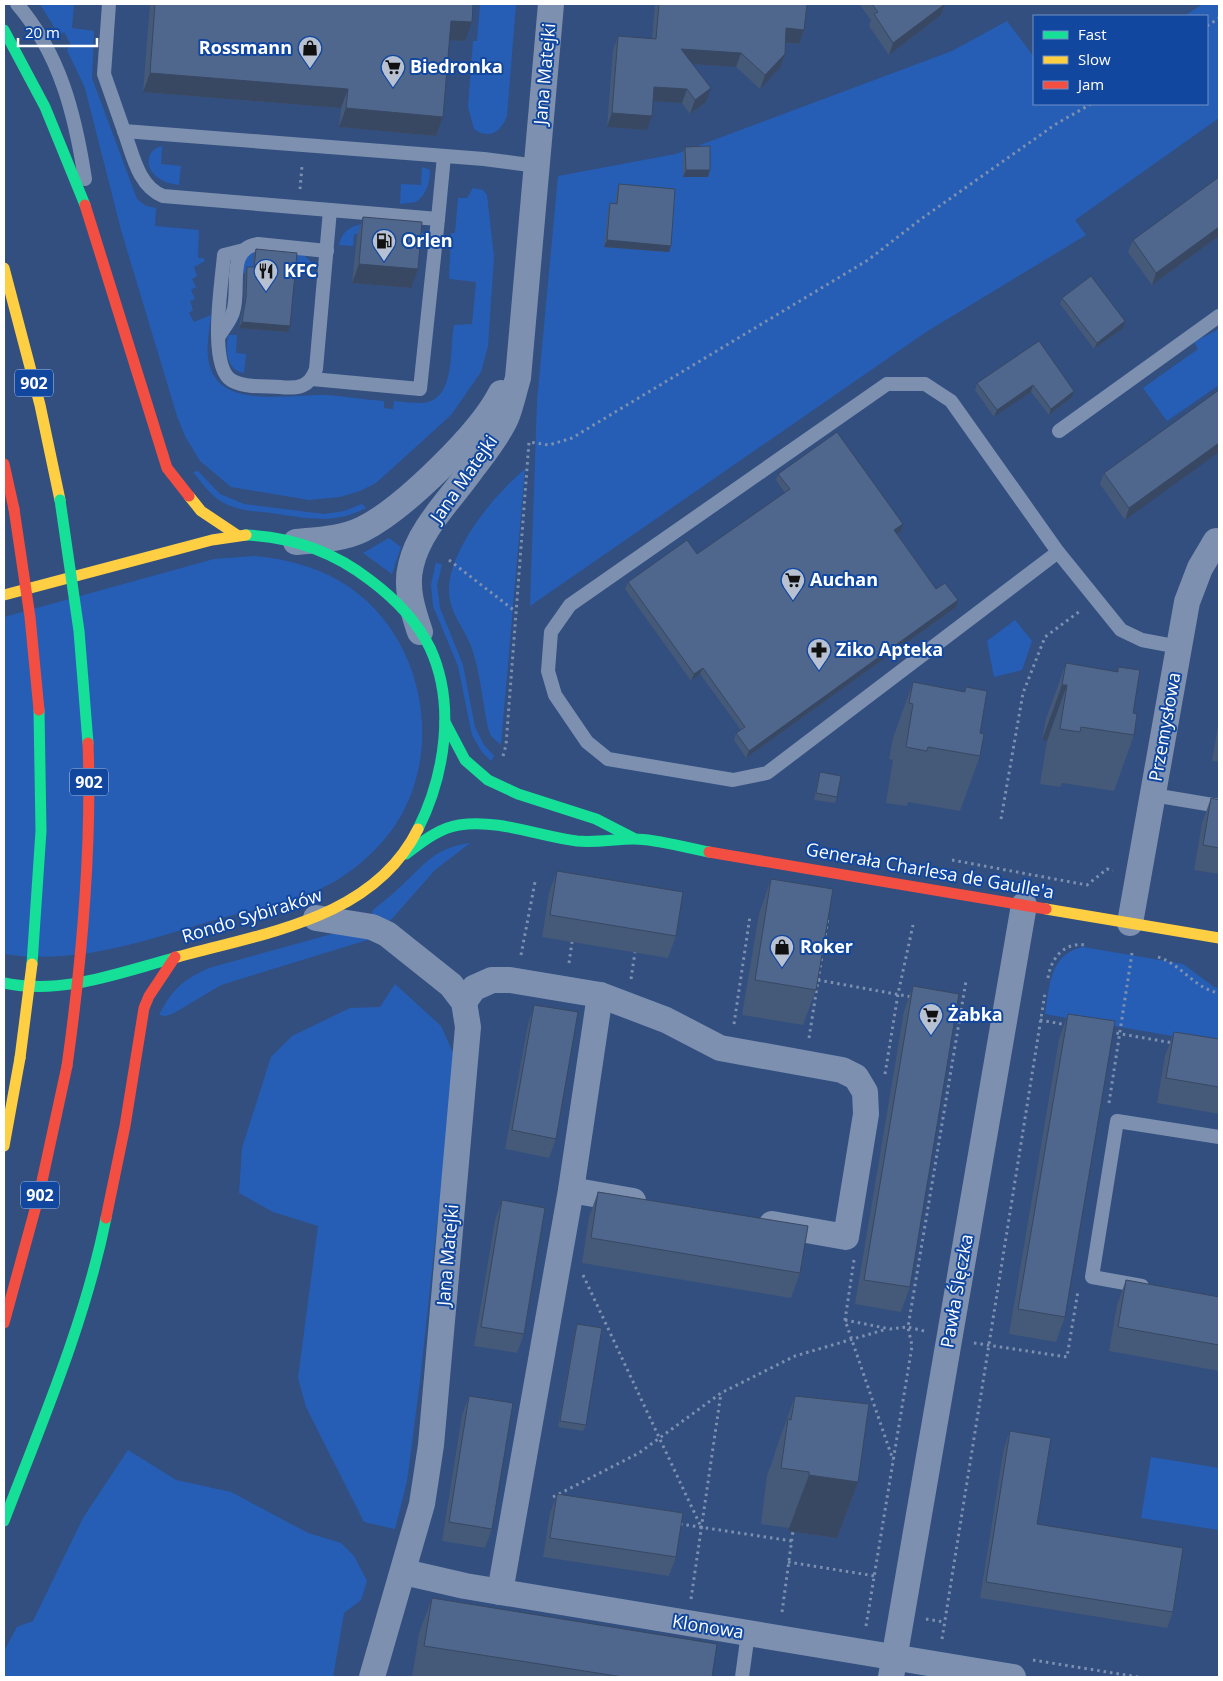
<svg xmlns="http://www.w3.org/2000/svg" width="1223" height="1681" font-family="'Open Sans',sans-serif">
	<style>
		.green { fill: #275eb5 }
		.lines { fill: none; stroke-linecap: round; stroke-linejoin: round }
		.path { stroke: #7d90b0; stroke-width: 3; stroke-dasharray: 2.5 4; stroke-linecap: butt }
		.lane { stroke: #7d90b0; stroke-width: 14 }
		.street { stroke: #7d90b0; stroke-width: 26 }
		.fast { stroke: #16e098; stroke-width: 11 }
		.slow { stroke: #ffcf43; stroke-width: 11 }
		.jam { stroke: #f24e42; stroke-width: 11 }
		.fast-bridge { stroke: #16e098; stroke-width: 11 }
		.slow-bridge { stroke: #ffcf43; stroke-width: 11 }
		.jam-bridge { stroke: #f24e42; stroke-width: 11 }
		.wall { fill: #455979 }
		.shaded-wall { fill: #384863 }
		.building { fill: #50678d; stroke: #384863 }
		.labels { text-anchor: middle; stroke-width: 4; stroke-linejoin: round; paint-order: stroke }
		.shield { fill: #12479f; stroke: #b8c8e2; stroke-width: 1 }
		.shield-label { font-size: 16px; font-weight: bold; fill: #fff }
		.poi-label { font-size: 18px; font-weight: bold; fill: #fff; stroke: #12479f; text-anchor: start }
		.street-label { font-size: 18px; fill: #fff; stroke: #12479f }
	</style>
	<rect width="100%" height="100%" fill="#324f7f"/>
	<g class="green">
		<path d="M40,4H74L72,28L94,31L92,78L137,199L146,206L156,208L155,226L199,230L198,258H203L205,261L194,267L197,276L192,279L196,287L191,290L195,299L190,301L193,310L189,313L194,322L211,315C209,336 203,357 214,376C232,407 296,394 326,395C345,396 365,400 384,401V408L393,409L394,401C403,402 413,403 421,403C457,402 449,348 454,325L472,324L476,282L450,279L449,277L451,233H455L458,198H467L473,188L483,190L487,195L494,257L488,346L481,372L451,415L376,483L360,491L340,497L309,500L231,487L200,461L185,436L177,416L121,230L85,88L67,50L71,45L64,32L59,35Z"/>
		<path d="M480,4H516L507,116C501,132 489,140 474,129L468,107L473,41H477Z"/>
		<polygon points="1203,4 1219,4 1219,118 1075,220 1086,235 926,332 530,606 537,401 558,176 676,154 952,51 1007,21 1034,57 1034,104 1207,104 1207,16 1184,16"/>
		<path d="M162,146L161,164L181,166L179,185C170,184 160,181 154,174C144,163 149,149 162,146Z"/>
		<path d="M422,167L430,170C430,183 426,195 416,202L400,204L401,184L421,185Z"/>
		<path d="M362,224L418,228L426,236V240L354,234L353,246L339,245C341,233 350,226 362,224Z"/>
		<polygon points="248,252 303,254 311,262 313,274 293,272 254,256 252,274 241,273"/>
		<polygon points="1219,329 1219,385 1167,421 1143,388 1198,349 1194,342"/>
		<path d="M228,335H237L236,353L246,354L244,373C225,370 226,349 228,335Z"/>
		<path d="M525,469L501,744V745L491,736L488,728C482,701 481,673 471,646C464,628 450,613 449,593C447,551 495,494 525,469Z"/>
		<path d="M198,471L220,494L244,504L324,514L344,511L362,504L366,508C334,525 305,518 271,513C252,511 236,511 219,500C209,493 201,482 193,472Z"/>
		<polygon points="389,538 401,547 392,574 363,553"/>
		<path d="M255,556C289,559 324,569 352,589C430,645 447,768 383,841C367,859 349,874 328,885C298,901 262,907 229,916C154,937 82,966 4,954V617L214,559Z"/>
		<polygon points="436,562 442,565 437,585 440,608 463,665 475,727 484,745 494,756 491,761 482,752 472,735 458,666 433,606 431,585"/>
		<polygon points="1015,620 1032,641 1022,670 994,677 987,641"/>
		<path d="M470,843L435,870L389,922L372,914L373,910C381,903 390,897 397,890C423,867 432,848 470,843Z"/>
		<path d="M339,932L374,938L221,985L174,1013L166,1016L159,1015C172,990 182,980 209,968Z"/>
		<path d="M1083,947L1183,964L1214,987L1219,988V1044L1045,1014C1050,986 1049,954 1083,947Z"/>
		<polygon points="395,984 441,1026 455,1057 420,1381 407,1481 395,1529 364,1522 306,1407 298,1378 318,1226 273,1212 239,1193 242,1148 271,1057 292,1036 350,1008 380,1007"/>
		<polygon points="128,1450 176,1480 231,1492 308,1533 341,1543 354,1556 367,1581 361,1600 344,1613 333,1677 4,1677 4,1651 17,1627 33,1621 83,1518"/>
		<polygon points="1151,1457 1219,1468 1219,1530 1141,1518"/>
	</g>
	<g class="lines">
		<g class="path">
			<polyline points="1207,26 1219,18"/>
			<polyline points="300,189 302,166"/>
			<polyline points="449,560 515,611"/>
			<polyline points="503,756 506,745 529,442 549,445 572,438 868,260 921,219 1056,124 1091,104"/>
			<polyline points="1001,819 1023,693 1045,637 1080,611"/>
			<polyline points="952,860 1087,885 1107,869 1113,871"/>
			<polyline points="521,955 535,882"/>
			<path d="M1158,957C1181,964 1195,989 1219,993"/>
			<polyline points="569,963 572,942"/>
			<path d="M1048,978C1051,959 1063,942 1085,945"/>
			<polyline points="631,979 635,952"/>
			<polyline points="818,980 912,997"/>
			<polyline points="1040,1020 1067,1025"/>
			<polyline points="734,1024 750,916"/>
			<polyline points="1110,1032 1173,1043"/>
			<polyline points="809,1038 828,917"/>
			<polyline points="885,1074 898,994 913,925"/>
			<polyline points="1109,1103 1132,953"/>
			<polyline points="854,1260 845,1320 893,1460"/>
			<polyline points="583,1275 702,1529"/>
			<polyline points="845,1320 890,1329 908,1327 924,1331"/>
			<polyline points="974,1343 1067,1357 1078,1291"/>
			<polyline points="553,1497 639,1453 721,1393 795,1356 887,1329"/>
			<polyline points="680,1524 792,1541"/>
			<polyline points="788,1562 875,1576"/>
			<polyline points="691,1599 721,1393"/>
			<polyline points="782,1612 793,1531"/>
			<polyline points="926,1619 944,1622"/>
			<polyline points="866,1626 912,1346 908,1327 966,981"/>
			<polyline points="942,1639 1045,993"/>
			<polyline points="1033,1660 1138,1677"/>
		</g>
		<g class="lane">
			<path d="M17,4C60,54 75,114 85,179"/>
			<polyline points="109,4 104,74 124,131 484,159 537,166"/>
			<path d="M124,131C133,155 138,186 163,196L438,219L444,156"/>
			<path d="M244,250L224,255C222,281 208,365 231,380C244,388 265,386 280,387C298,389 310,387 316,369L330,210"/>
			<path d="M219,336C223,329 231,320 233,312C241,289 225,249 258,244L327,251"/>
			<polyline points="312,379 420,389 438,219"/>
			<polyline points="1059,431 1219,316"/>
			<polyline points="1058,552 767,773 733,780 608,759 587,742 555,695 548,671 551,632 570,605 887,384 925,384 951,401 1058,552 1121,630 1142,640 1179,647"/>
			<polyline points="1153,795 1219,806"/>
			<polyline points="1142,1286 1092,1277 1117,1121 1219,1137"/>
			<polyline points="742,1677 748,1633"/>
		</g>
		<g class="street">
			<path d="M296,542C318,540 343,539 363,529C403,509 481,433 501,393"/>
			<path d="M420,632C413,611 405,588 411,565C419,529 451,499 472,469C484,453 498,436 506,418C511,406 514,391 518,378L551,4"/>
			<polyline points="316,918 372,927 387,934 451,985 464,1002 468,1027 431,1445 422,1504 372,1677"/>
			<polyline points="1130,923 1187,602 1200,568 1216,541"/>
			<polyline points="464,1002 474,988 492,980 510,980 600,995 666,1020 720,1048 842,1070 856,1077 865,1092 866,1114 846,1237 772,1224"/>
			<polyline points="571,1190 633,1201"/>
			<polyline points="404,1572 465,1586 1013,1677"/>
			<polyline points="500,1592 571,1190 600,995"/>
			<polyline points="891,1677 1024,905"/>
		</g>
		<g class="fast">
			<polyline points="4,30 45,107 85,205"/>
			<path d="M246,535C292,537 334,552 370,580C394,598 417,621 430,648C456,704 445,775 418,829"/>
			<polyline points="445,722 465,760 488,780 518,794 596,819 633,838"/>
			<path d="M406,854C422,842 439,828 459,825C499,819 538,836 577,841C596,843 615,839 634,839C658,839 685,848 709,852"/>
			<path d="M4,983C63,995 118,973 174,958"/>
			<path d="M4,1521C42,1422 85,1322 106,1218"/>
		</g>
		<g class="slow">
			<polyline points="4,268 40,405 60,500"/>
			<polyline points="189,496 201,511 237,535"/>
			<polyline points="4,595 212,540 246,535"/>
			<polyline points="1046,909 1219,938"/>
			<path d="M174,958C262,933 373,920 418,829"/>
			<polyline points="4,1146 20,1058"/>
		</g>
		<g class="jam">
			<polyline points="85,205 167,468 189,496"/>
			<polyline points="4,464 14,509"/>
			<polyline points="709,852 1046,909"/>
			<polyline points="106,1218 125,1126 144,1008 149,996 175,957"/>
			<polyline points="4,1323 39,1195 67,1066"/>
		</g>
		<g class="fast-bridge">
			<polyline points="60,500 79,631 88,743"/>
			<polyline points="32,964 41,831 39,710"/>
		</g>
		<polyline class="slow-bridge" points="20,1058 32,964"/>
		<g class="jam-bridge">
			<polyline points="14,509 30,617 39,710"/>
			<path d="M67,1066C82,959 92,851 88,743"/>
		</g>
	</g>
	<g class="wall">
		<polygon points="150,4 473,4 465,41 449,40 443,117 436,136 339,127 341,108 143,92"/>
		<polygon points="655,4 807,4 804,30 799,44 785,43 785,54 780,68 760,89 736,67 693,64 706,102 690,114 682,103 653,101 647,130 607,127 613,50 618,36 652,39"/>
		<polygon points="859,4 945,4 941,15 889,55 869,26 871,20"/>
		<polygon points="685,147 710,170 708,177 683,177 683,153"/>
		<polygon points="1219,177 1219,236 1152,285 1128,252 1133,240"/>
		<polygon points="619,184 669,252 604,247 608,210 610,203 615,204 617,190"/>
		<polygon points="363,217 411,288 352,283 357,236"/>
		<polygon points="256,249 290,326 288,332 239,328 244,303 245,273 247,267 253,267 253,256"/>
		<polygon points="1062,298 1123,328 1094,349 1060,304"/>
		<polygon points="1039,341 1072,397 1049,415 1031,392 994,417 975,390 977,383"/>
		<polygon points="1219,390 1125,520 1100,484 1104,473"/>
		<polygon points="778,474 901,531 897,533 936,589 956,607 746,758 734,740 736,733 741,730 700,674 691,681 625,589 628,582 697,554 785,493 776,480"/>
		<polygon points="1066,663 1117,672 1118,667 1133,713 1134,735 1114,791 1062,783 1060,787 1040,784 1047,741 1042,740 1046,719"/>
		<polygon points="913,682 964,692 966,687 980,733 980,756 960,811 908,802 907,806 886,803 893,760 889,759 893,738"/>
		<polygon points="1219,720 1219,762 1212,761"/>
		<polygon points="820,772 837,797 835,803 814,800 818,779"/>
		<polygon points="1211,798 1219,800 1219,874 1194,870 1202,823"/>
		<polygon points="557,871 676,936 668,958 542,937 549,893"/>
		<polygon points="771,879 816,990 803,1025 742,1015 759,914"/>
		<polygon points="913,986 910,1287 901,1312 855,1304 904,1011"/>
		<polygon points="534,1005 556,1139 549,1158 505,1149 528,1024"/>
		<polygon points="1068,1014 1065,1317 1056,1342 1009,1334 1059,1039"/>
		<polygon points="1174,1032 1219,1039 1219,1114 1157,1103 1165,1056"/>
		<polygon points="598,1192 800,1273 791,1298 582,1263 589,1217"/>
		<polygon points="502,1200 524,1334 517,1353 474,1346 495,1220"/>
		<polygon points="1126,1280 1219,1297 1219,1371 1109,1351 1117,1305"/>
		<polygon points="577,1324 586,1425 583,1431 558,1427 575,1331"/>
		<polygon points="469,1396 492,1529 485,1548 442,1541 462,1415"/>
		<polygon points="795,1396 858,1482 837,1538 788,1531 789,1528 761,1524 767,1475 774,1457 775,1452"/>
		<polygon points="1010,1431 1037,1524 1173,1612 1167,1628 980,1598 1004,1448"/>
		<polygon points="557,1494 676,1557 669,1576 543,1557 550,1513"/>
		<polygon points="432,1598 712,1677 412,1677 419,1633"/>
	</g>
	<g class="shaded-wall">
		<polygon points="945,4 941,15 889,55 893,43"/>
		<polygon points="451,21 472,22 465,41 444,40"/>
		<polygon points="786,28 804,30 799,44 781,42"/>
		<polygon points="681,49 741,53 736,67 676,63"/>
		<polygon points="785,54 780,68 760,89 765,75"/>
		<polygon points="150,73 348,89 341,108 143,92"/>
		<polygon points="654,87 687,89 682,103 649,101"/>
		<polygon points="711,88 706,102 690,114 695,100"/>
		<polygon points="346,108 443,117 436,136 339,127"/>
		<polygon points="612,113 652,116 647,130 607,127"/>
		<polygon points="686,170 710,170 708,177 683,177"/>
		<polygon points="1219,227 1219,236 1152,285 1156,273"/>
		<polygon points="607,240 671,246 669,252 604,247"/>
		<polygon points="359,264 418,269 411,288 352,283"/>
		<polygon points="1125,321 1123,328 1094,349 1097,343"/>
		<polygon points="242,322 290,326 288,332 239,328"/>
		<polygon points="1033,385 1031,392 994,417 997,410"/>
		<polygon points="1074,391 1072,397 1049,415 1051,409"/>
		<polygon points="1219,443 1219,452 1125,520 1129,508"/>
		<polygon points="903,524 901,531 892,537 894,530"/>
		<polygon points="958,600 956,607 746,758 749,751"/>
		<polygon points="703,668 700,674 691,681 694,674"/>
		<polygon points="1062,685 1067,685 1047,741 1042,740"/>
		<polygon points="809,1475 858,1482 837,1538 788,1531"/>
	</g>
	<g class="building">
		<polygon points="155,4 473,4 472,22 451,21 443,117 346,108 348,89 150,73"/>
		<polygon points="659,4 807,4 804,30 786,28 785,54 765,75 741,53 681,49 711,88 695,100 687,89 654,87 652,116 612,113 618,36 656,39"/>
		<polygon points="872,4 945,4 893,43 874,14 878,12"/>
		<polygon points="710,146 710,170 686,170 685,147"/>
		<polygon points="1219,177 1219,227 1156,273 1133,240"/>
		<polygon points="619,184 675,189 671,246 607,240 610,203 617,204"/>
		<polygon points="363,217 422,222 418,269 359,264"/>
		<polygon points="256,249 297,253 290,326 242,322 246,297 247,267 254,267"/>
		<polygon points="1091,276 1125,321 1097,343 1062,298"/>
		<polygon points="1039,341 1074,391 1051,409 1033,385 997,410 977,383"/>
		<polygon points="1219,390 1219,443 1129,508 1104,473"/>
		<polygon points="837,432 903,524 894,530 936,589 945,583 958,600 749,751 736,733 745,727 703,668 694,674 628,582 687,540 697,554 790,489 778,474"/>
		<polygon points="1066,663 1118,672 1118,667 1140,670 1133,713 1137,714 1134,735 1081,727 1080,732 1060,729 1067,685 1062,685"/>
		<polygon points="913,682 965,692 966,687 987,691 980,733 984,734 980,756 928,747 927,751 906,747 913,704 909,703"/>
		<polygon points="820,772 841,776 837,797 816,793"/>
		<polygon points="1211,798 1219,800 1219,848 1203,845"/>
		<polygon points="557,871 683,892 676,936 550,915"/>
		<polygon points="771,879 833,889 816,990 755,980"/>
		<polygon points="913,986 959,994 910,1287 864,1280"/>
		<polygon points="534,1005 578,1012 556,1139 512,1130"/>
		<polygon points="1068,1014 1115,1021 1065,1317 1018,1309"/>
		<polygon points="1174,1032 1219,1039 1219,1087 1166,1078"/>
		<polygon points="598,1192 808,1226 800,1273 591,1238"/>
		<polygon points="502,1200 545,1208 524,1334 481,1327"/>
		<polygon points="1126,1280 1219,1297 1219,1345 1118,1327"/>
		<polygon points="577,1324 602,1328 586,1425 560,1421"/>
		<polygon points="469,1396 513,1403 492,1529 449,1522"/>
		<polygon points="795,1396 869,1404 858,1482 809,1475 809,1472 781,1468 788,1419 791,1420"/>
		<polygon points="1010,1431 1051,1438 1037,1524 1183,1548 1173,1612 986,1582"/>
		<polygon points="557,1494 683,1513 676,1557 550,1538"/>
		<polygon points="432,1598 717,1644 712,1677 623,1677 424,1646"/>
	</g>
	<defs>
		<g id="shop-pin" transform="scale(1.25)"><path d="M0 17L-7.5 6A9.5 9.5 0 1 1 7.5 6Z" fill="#b7c1d2" stroke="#12479f"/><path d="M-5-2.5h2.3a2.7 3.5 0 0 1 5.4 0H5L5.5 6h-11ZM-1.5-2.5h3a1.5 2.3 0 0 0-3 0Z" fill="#111"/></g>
		<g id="supermarket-pin" transform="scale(1.25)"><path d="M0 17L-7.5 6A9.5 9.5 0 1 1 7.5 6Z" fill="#b7c1d2" stroke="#12479f"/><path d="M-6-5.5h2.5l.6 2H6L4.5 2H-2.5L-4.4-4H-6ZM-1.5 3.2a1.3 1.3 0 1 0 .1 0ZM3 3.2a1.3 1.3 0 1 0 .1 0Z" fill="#111"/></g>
		<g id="fuel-pin" transform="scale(1.25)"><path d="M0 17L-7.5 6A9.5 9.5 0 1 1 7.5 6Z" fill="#b7c1d2" stroke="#12479f"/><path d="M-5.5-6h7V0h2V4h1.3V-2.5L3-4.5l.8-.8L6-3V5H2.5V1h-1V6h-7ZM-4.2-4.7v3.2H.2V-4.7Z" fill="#111"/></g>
		<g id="restaurant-pin" transform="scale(1.25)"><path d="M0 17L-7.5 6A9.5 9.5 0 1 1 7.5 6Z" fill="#b7c1d2" stroke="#12479f"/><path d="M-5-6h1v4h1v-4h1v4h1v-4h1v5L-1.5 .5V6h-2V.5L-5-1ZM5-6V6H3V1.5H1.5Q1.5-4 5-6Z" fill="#111"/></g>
		<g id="pharmacy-pin" transform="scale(1.25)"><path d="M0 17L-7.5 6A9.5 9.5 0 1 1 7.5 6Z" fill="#b7c1d2" stroke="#12479f"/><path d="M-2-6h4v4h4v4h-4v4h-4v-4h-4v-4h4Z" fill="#111"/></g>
	</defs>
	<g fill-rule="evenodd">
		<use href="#shop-pin" x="310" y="48"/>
		<use href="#supermarket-pin" x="393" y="67"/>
		<use href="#fuel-pin" x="384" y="241"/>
		<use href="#restaurant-pin" x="266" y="271"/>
		<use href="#supermarket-pin" x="793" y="580"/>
		<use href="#pharmacy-pin" x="819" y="650"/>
		<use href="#shop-pin" x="782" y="947"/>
		<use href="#supermarket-pin" x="931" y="1015"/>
	</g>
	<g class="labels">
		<g class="shield">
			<rect x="15" y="369.5" width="38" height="27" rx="4"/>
			<rect x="70" y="768.5" width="38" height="27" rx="4"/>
			<rect x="21" y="1181.5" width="38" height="27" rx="4"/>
		</g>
		<g class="shield-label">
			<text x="34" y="389">902</text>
			<text x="89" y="788">902</text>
			<text x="40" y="1201">902</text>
		</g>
		<g class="poi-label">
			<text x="292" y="54" text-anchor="end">Rossmann</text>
			<text x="410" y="73">Biedronka</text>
			<text x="402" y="247">Orlen</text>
			<text x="284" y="277">KFC</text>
			<text x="810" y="586">Auchan</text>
			<text x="836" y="656">Ziko Apteka</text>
			<text x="800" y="953">Roker</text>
			<text x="948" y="1021">Żabka</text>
		</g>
		<g class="street-label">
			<text transform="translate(545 74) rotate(-85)" y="6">Jana Matejki</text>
			<text transform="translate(464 479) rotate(-55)" y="6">Jana Matejki</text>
			<text transform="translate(1165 727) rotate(-80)" y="6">Przemysłowa</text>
			<text transform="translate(930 871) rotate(10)" y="6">Generała Charlesa de Gaulle'a</text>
			<text transform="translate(252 916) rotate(-17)" y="6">Rondo Sybiraków</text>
			<text transform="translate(448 1255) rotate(-85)" y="6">Jana Matejki</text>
			<text transform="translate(957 1291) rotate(-80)" y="6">Pawła Ślęczka</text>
			<text transform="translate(708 1627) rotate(9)" y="6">Klonowa</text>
		</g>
	</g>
	<rect width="1223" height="1681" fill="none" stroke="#ffffff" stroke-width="10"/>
	<rect x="1033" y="15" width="175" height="90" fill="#12479f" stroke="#7191c5"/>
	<rect x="1043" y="31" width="25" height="8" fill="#16e098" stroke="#7191c5"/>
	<text x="1078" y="40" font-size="15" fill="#ffffff">Fast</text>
	<rect x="1043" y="56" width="25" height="8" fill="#ffcf43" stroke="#7191c5"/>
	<text x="1078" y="65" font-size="15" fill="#ffffff">Slow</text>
	<rect x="1043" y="81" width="25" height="8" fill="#f24e42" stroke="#7191c5"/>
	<text x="1078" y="90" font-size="15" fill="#ffffff">Jam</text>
	<path d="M18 38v8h79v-8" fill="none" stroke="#ffffff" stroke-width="2.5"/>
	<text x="25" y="38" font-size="15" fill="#ffffff" stroke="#12479f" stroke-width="4" paint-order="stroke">20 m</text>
</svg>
